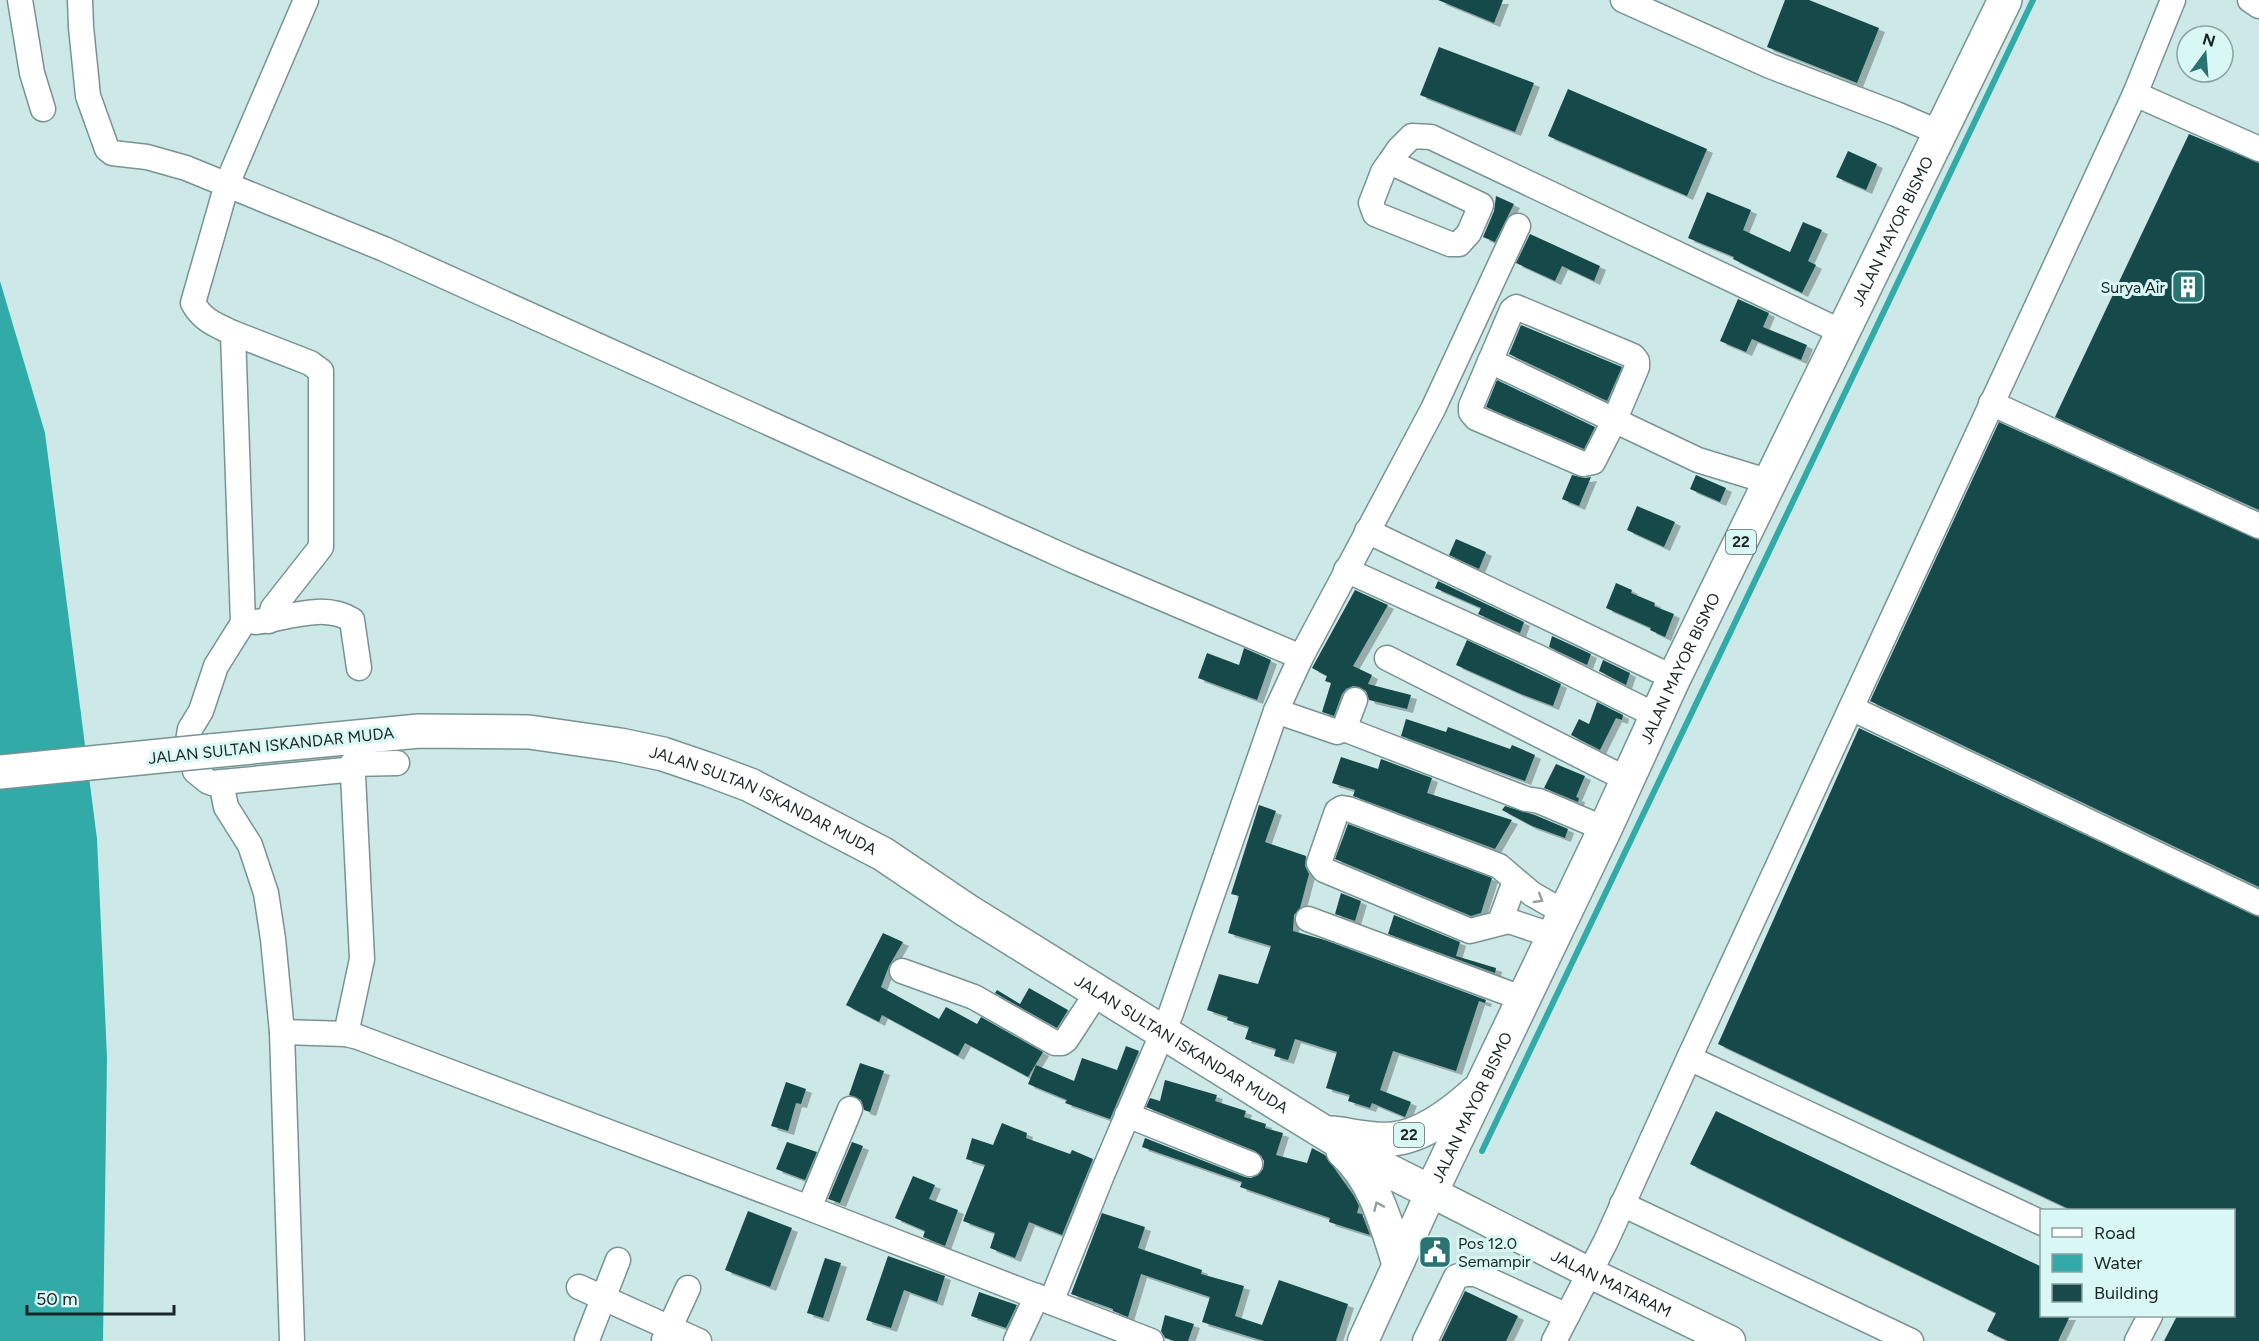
<svg xmlns="http://www.w3.org/2000/svg" width="2259" height="1341" font-family="Figtree,sans-serif">
	<style>
		.water { fill: #32aaa8 }
		.lines { fill: none; stroke-linecap: round; stroke-linejoin: round }
		.stream { stroke: #32aaa8; stroke-width: 6 }
		.building { fill: #194948; filter: url(#shadow) }
		.minor-casing { stroke: #789392; stroke-width: 27 }
		.major-casing { stroke: #789392; stroke-width: 33 }
		.highway-casing { stroke: #789392; stroke-width: 36 }
		.minor { stroke: #fff; stroke-width: 24 }
		.major { stroke: #fff; stroke-width: 30 }
		.highway { stroke: #fff; stroke-width: 33 }
		.highway-bridge-casing { stroke: #789392; stroke-width: 36; stroke-linecap: butt }
		.highway-bridge { stroke: #fff; stroke-width: 33 }
		.oneway { stroke: #989d9d }
		.labels { text-anchor: middle; stroke-width: 6; stroke-linejoin: round; paint-order: stroke }
		.shield { fill: #d9f7f5; stroke: #536463; stroke-width: 1.5 }
		.shield-label { font-size: 15px; font-weight: bold; fill: #1a2525 }
		.street-label { font-size: 16px; fill: #1a2525; stroke: #d9f7f5 }
		.poi-label { font-size: 16px; fill: #1a2525; stroke: #d9f7f5; text-anchor: end }
	</style>
	<defs>
		<filter id="shadow"><feDropShadow dx="6" dy="4" stdDeviation="0" flood-color="#0004"/></filter>
	</defs>
	<rect width="100%" height="100%" fill="#cce9e8"/>
	<polygon class="water" points="0,281 45,433 97,839 107,1057 103,1341 0,1341"/>
	<g class="lines">
		<polyline class="stream" points="1482,1151 2033,0"/>
	</g>
	<g class="building">
		<polygon points="1438,0 1503,0 1494,23"/>
		<polygon points="1785,0 1809,0 1879,28 1857,83 1767,47"/>
		<polygon points="1439,47 1534,83 1515,132 1420,95"/>
		<polygon points="1568,89 1707,149 1687,196 1548,136"/>
		<polygon points="2189,134 2259,163 2259,510 2055,417"/>
		<polygon points="1848,151 1877,164 1866,190 1836,177"/>
		<polygon points="1707,192 1751,210 1743,230 1790,252 1803,222 1822,230 1808,261 1816,265 1802,293 1733,259 1734,257 1688,238"/>
		<polygon points="1496,196 1514,204 1495,242 1483,237 1494,211"/>
		<polygon points="1530,234 1600,266 1594,281 1562,266 1555,281 1516,263"/>
		<polygon points="1738,299 1769,313 1763,327 1807,345 1801,360 1752,339 1746,352 1720,341"/>
		<polygon points="1521,325 1622,367 1607,401 1509,354"/>
		<polygon points="1497,380 1595,427 1584,449 1486,407"/>
		<polygon points="1999,422 2259,540 2259,887 1870,701"/>
		<polygon points="1572,475 1585,478 1591,477 1579,506 1562,499"/>
		<polygon points="1696,475 1726,488 1720,502 1690,489"/>
		<polygon points="1637,506 1675,522 1664,547 1627,530"/>
		<polygon points="1456,539 1486,552 1479,569 1449,555"/>
		<polygon points="1438,581 1524,622 1520,633 1478,614 1481,608 1435,588"/>
		<polygon points="1616,583 1632,590 1631,593 1655,603 1654,606 1674,614 1665,637 1650,630 1651,628 1606,608"/>
		<polygon points="1355,590 1388,605 1353,666 1372,675 1368,684 1411,695 1407,709 1369,700 1366,691 1359,687 1353,686 1346,689 1342,694 1334,716 1322,712 1331,683 1325,681 1327,676 1312,668"/>
		<polygon points="1552,636 1591,654 1587,665 1549,647"/>
		<polygon points="1467,640 1561,684 1553,706 1521,694 1456,665"/>
		<polygon points="1244,648 1271,660 1257,700 1198,678 1207,653 1239,665"/>
		<polygon points="1603,660 1630,673 1626,685 1599,671"/>
		<polygon points="1597,702 1623,715 1622,720 1616,718 1600,750 1571,735 1579,719 1589,724"/>
		<polygon points="1406,719 1446,732 1448,727 1510,749 1512,745 1535,755 1525,781 1401,736"/>
		<polygon points="1859,728 2259,917 2259,1341 2164,1341 2177,1316 2234,1316 2234,1210 2071,1210 1718,1044"/>
		<polygon points="1341,757 1378,769 1381,759 1432,778 1427,793 1512,820 1495,849 1353,796 1355,790 1332,783"/>
		<polygon points="1556,764 1585,776 1576,797 1579,798 1578,802 1544,788"/>
		<polygon points="1259,805 1276,811 1265,842 1306,856 1305,866 1309,874 1300,908 1294,915 1293,931 1325,940 1486,1000 1485,1003 1479,1001 1456,1071 1393,1051 1380,1090 1411,1102 1405,1117 1372,1103 1370,1108 1348,1101 1350,1095 1326,1088 1337,1052 1295,1039 1288,1060 1274,1056 1276,1049 1245,1039 1249,1027 1227,1020 1228,1017 1207,1010 1219,974 1258,984 1271,946 1228,933 1239,896 1231,894"/>
		<polygon points="1505,806 1535,815 1568,829 1565,838 1532,826 1502,810"/>
		<polygon points="1348,824 1492,878 1481,913 1471,916 1335,859"/>
		<polygon points="1341,893 1361,901 1355,921 1335,914"/>
		<polygon points="1394,915 1460,942 1456,956 1496,968 1495,973 1388,934"/>
		<polygon points="883,933 903,942 889,966 881,987 939,1019 946,1007 977,1024 981,1017 1043,1052 1028,1077 965,1043 958,1056 882,1015 879,1022 846,1005"/>
		<polygon points="1029,988 1068,1010 1057,1028 995,993 997,990 1020,1004"/>
		<polygon points="1126,1046 1139,1051 1110,1119 1065,1103 1067,1100 1028,1084 1036,1065 1074,1081 1082,1058 1117,1070"/>
		<polygon points="860,1063 884,1071 870,1112 864,1110 861,1100 849,1095"/>
		<polygon points="1165,1080 1217,1095 1215,1101 1246,1111 1244,1117 1266,1124 1265,1128 1283,1133 1276,1155 1307,1163 1312,1148 1325,1155 1354,1196 1359,1206 1357,1213 1362,1214 1370,1235 1329,1222 1330,1218 1240,1187 1242,1182 1142,1147 1145,1138 1245,1177 1251,1178 1258,1175 1263,1169 1264,1161 1261,1156 1255,1151 1146,1107 1150,1098 1160,1101"/>
		<polygon points="786,1082 806,1089 801,1104 796,1103 788,1131 771,1126"/>
		<polygon points="1716,1111 2042,1267 2042,1316 2070,1316 2058,1341 2008,1341 1987,1331 1996,1313 1690,1164"/>
		<polygon points="1002,1123 1027,1133 1026,1138 1070,1154 1072,1150 1093,1159 1062,1235 1029,1222 1015,1258 990,1248 995,1233 963,1221 985,1165 966,1159 972,1138 993,1145"/>
		<polygon points="787,1142 817,1152 805,1180 776,1169"/>
		<polygon points="852,1142 863,1146 840,1203 828,1199"/>
		<polygon points="913,1176 935,1185 929,1199 958,1210 945,1246 923,1237 925,1231 895,1218"/>
		<polygon points="748,1211 792,1228 770,1287 725,1270"/>
		<polygon points="1102,1213 1145,1227 1138,1248 1202,1270 1201,1274 1244,1286 1235,1316 1262,1325 1279,1280 1348,1304 1336,1341 1264,1341 1202,1322 1210,1297 1141,1274 1128,1317 1113,1311 1113,1309 1071,1294"/>
		<polygon points="888,1256 945,1276 937,1302 904,1290 891,1328 866,1320"/>
		<polygon points="825,1258 841,1263 823,1318 807,1313"/>
		<polygon points="1465,1291 1518,1316 1506,1341 1441,1341"/>
		<polygon points="979,1292 1017,1305 1006,1328 971,1316"/>
		<polygon points="1165,1315 1194,1324 1188,1341 1175,1341 1165,1338 1161,1331"/>
	</g>
	<g class="lines">
		<g class="minor-casing">
			<g id="minor">
				<polyline points="20,0 32,73 43,109"/>
				<polyline points="80,0 81,27 88,96 107,149 112,153 147,157 186,168 384,249 1072,560 1301,657"/>
				<path d="M306,0L227,184L193,303C202,320 216,325 233,333L243,623L216,666L201,711L190,729L188,741L195,771L207,781L212,783L345,770L353,775L362,959L346,1034"/>
				<polyline points="1623,0 1770,66 1896,114 1940,133"/>
				<polyline points="2250,0 2259,6"/>
				<polyline points="2135,94 2259,149"/>
				<polyline points="1390,162 1383,172 1371,203 1375,214 1450,244 1459,244 1469,233 1481,205 1390,162 1399,149 1412,136 1431,137 1842,332"/>
				<polygon points="1516,307 1633,356 1637,361 1637,367 1615,419 1593,462 1583,464 1476,418 1471,412 1471,406 1512,310"/>
				<polyline points="233,333 310,363 321,371 321,547 273,608 269,621"/>
				<polyline points="1490,361 1698,460 1770,482"/>
				<polyline points="1991,403 2259,526"/>
				<polyline points="1367,531 1674,678"/>
				<polyline points="1346,570 1538,657 1657,716"/>
				<path d="M255,622C285,619 323,602 352,620L359,668"/>
				<polyline points="1387,658 1628,780"/>
				<polyline points="1851,708 2259,903"/>
				<polyline points="1276,711 1337,732 1344,729 1526,799 1539,801 1605,829"/>
				<polyline points="1344,729 1355,700"/>
				<polyline points="349,771 352,764 397,763"/>
				<polyline points="221,782 226,807 250,845 266,893 273,939 282,1032 292,1341"/>
				<polyline points="1308,919 1524,999"/>
				<polyline points="1500,922 1515,881"/>
				<polyline points="1554,936 1509,921 1470,931 1324,870 1319,863 1337,811 1342,808 1348,809 1499,866 1532,894 1565,913"/>
				<polyline points="902,971 974,997 1055,1043 1062,1043 1066,1040 1098,991"/>
				<polyline points="282,1032 346,1034 358,1037 809,1208 1151,1341"/>
				<polyline points="1689,1058 2042,1223"/>
				<polyline points="1127,1115 1250,1164"/>
				<polyline points="1622,1204 1911,1341"/>
				<polyline points="809,1208 850,1109"/>
				<polyline points="579,1287 699,1341"/>
				<polyline points="1051,1302 1102,1175 1171,1013 1276,711 1301,657 1433,409 1518,226"/>
				<polyline points="587,1340 618,1260"/>
				<polyline points="664,1340 688,1288"/>
				<polyline points="1016,1341 1037,1296"/>
				<polyline points="1425,1341 1456,1277 1465,1274 1476,1274 1567,1316"/>
				<polyline points="1554,1341 1606,1241 1689,1058 2135,94 2173,0"/>
				<polyline points="2137,1341 2150,1316"/>
			</g>
		</g>
		<g class="major-casing">
			<g id="major">
				<path id="s1" d="M1363,1341L1431,1192L1590,1273L1730,1341"/>
			</g>
		</g>
		<g class="highway-casing">
			<g id="highway">
				<path id="s2" d="M210,751L419,731L529,732L620,745L663,754L710,770L750,785L883,854L966,910L1322,1131L1383,1168L1431,1192L1605,829L1674,678L2005,0"/>
				<path d="M1332,1133C1351,1135 1373,1141 1393,1139C1424,1136 1454,1112 1476,1092"/>
				<path d="M1343,1151C1374,1178 1386,1223 1398,1261"/>
			</g>
		</g>
		<use href="#minor" class="minor"/>
		<use href="#major" class="major"/>
		<use href="#highway" class="highway"/>
		<g class="highway-bridge-casing">
			<polyline id="highway-bridge" points="0,772 210,751"/>
		</g>
		<use href="#highway-bridge" class="highway-bridge"/>
	</g>
	<defs><path id="oneway-chevron" d="M-2-3.5L2.5 0L-2 3.5" fill="none" stroke-width="1.6" stroke-linecap="round" stroke-linejoin="round" transform="scale(1.5)"/></defs>
	<g class="oneway">
		<use href="#oneway-chevron" transform="translate(1539 899) rotate(31)"/>
		<use href="#oneway-chevron" transform="translate(1378 1206) rotate(-114)"/>
	</g>
	<defs>
		<g id="building-square" transform="scale(1.725)"><rect x="-9" y="-9" width="18" height="18" rx="4" fill="#297372" stroke="#d9f7f5"/><path d="M-4-6H4V6H1V3H-1V6H-4ZM-2.5-4.3h1.7v1.8h-1.7ZM.8-4.3h1.7v1.8H.8ZM-2.5-1h1.7V.8h-1.7ZM.8-1h1.7V.8H.8Z" fill="#fff"/></g>
		<g id="civic-square" transform="scale(1.725)"><rect x="-9" y="-9" width="18" height="18" rx="4" fill="#297372" stroke="#d9f7f5"/><path d="M-.6-6.5H3V-4.5H.6V-3L4-1V1h2V6H-6V1h2V-1L-.6-3ZM-1.2 2.5V6h2.4V2.5Z" fill="#fff"/></g>
	</defs>
	<g fill-rule="evenodd">
		<use href="#building-square" x="2188" y="287"/>
		<use href="#civic-square" x="1435" y="1252"/>
	</g>
	<g class="labels">
		<g class="shield">
			<rect x="1726" y="530" width="30" height="24" rx="4.5"/>
			<rect x="1394" y="1123" width="30" height="24" rx="4.5"/>
		</g>
		<g class="shield-label">
			<text x="1741" y="547">22</text>
			<text x="1409" y="1140">22</text>
		</g>
		<g class="street-label">
			<text dy="6" stroke="none"><textPath href="#s2" startOffset="2408">JALAN MAYOR BISMO</textPath></text>
			<text dy="6" stroke="none"><textPath href="#s2" startOffset="1922">JALAN MAYOR BISMO</textPath></text>
			<text transform="translate(271 745) rotate(-6)" y="6">JALAN SULTAN ISKANDAR MUDA</text>
			<text dy="6" stroke="none"><textPath href="#s2" startOffset="566">JALAN SULTAN ISKANDAR MUDA</textPath></text>
			<text dy="6" stroke="none"><textPath href="#s2" startOffset="1052">JALAN SULTAN ISKANDAR MUDA</textPath></text>
			<text dy="6" stroke="none"><textPath href="#s2" startOffset="1436">JALAN MAYOR BISMO</textPath></text>
			<text dy="6" stroke="none"><textPath href="#s1" startOffset="366">JALAN MATARAM</textPath></text>
		</g>
		<g class="poi-label">
			<text x="2165" y="293">Surya Air</text>
			<text x="1458" y="1249" text-anchor="start">Pos 12.0<tspan x="1458" dy="18">Semampir</tspan></text>
		</g>
	</g>
	<rect x="2040" y="1209" width="195" height="108" fill="#d9f7f5" stroke="#8da3a2" stroke-width="1.5"/>
	<rect x="2052" y="1228" width="30" height="9" fill="#ffffff" stroke="#8da3a2" stroke-width="1.5"/>
	<text x="2094" y="1239" font-size="18" fill="#1a2525">Road</text>
	<rect x="2052" y="1254" width="30" height="18" fill="#32aaa8" stroke="#8da3a2" stroke-width="1.5"/>
	<text x="2094" y="1269" font-size="18" fill="#1a2525">Water</text>
	<rect x="2052" y="1284" width="30" height="18" fill="#194948" stroke="#8da3a2" stroke-width="1.5"/>
	<text x="2094" y="1299" font-size="18" fill="#1a2525">Building</text>
	<g transform="translate(2205 54) rotate(16)"><circle r="28" fill="#d9f7f5" stroke="#8da3a2" stroke-width="1.5"/>
	<path d="M0-4.5L10 22L0 15L-10 22Z" fill="#297372"/>
	<text y="-9" font-size="16" font-weight="bold" text-anchor="middle" fill="#1a2525">N</text>
	</g>
	<path d="M27 1305v9h147v-9" fill="none" stroke="#1a2525" stroke-width="3"/>
	<text x="36" y="1305" font-size="18" fill="#1a2525" stroke="#d9f7f5" stroke-width="4.5" paint-order="stroke">50 m</text>
</svg>
